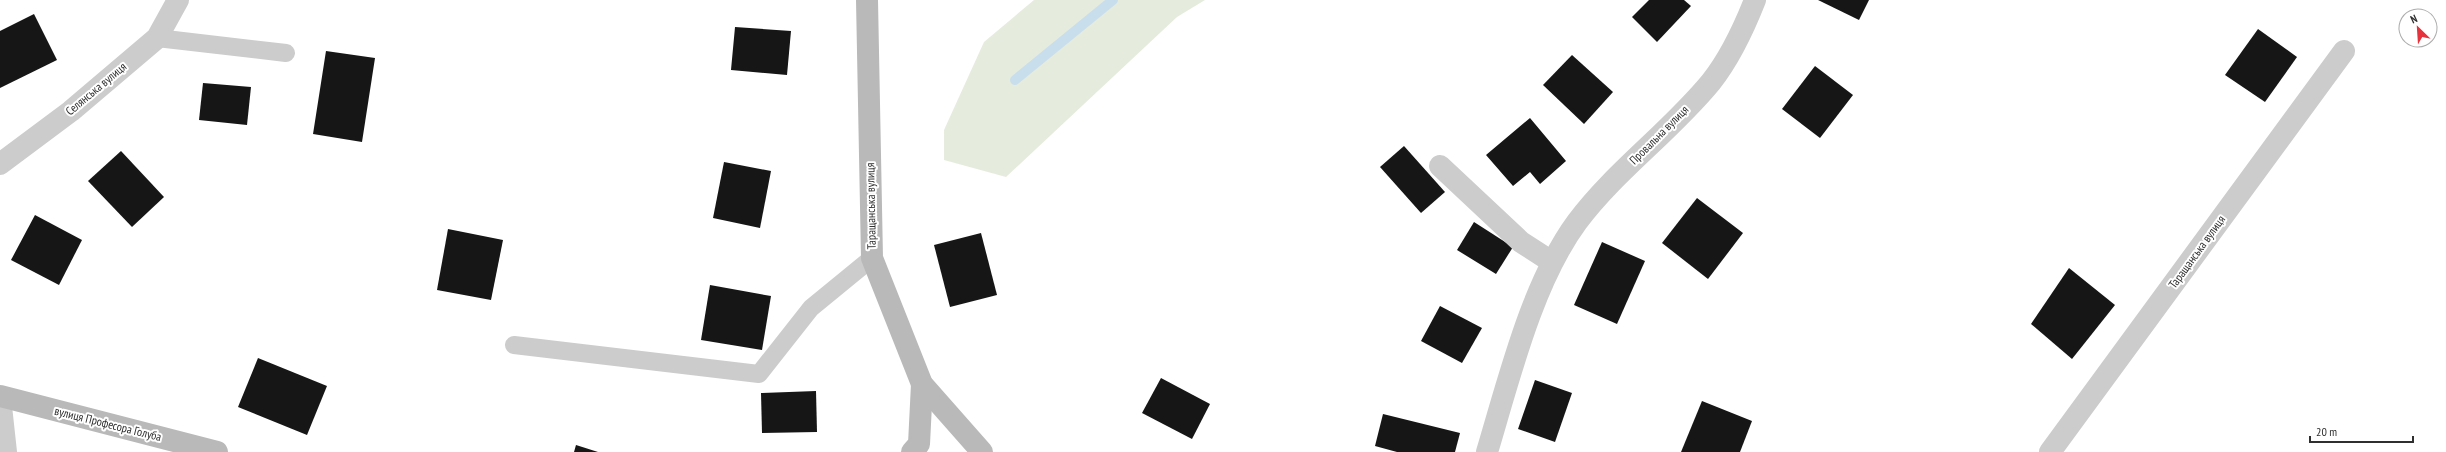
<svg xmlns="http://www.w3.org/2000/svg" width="2446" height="452" font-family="'PT Sans Narrow',sans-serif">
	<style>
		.green { fill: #e5ecdd }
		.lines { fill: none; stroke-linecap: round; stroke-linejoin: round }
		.stream { stroke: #c9deec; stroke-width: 10 }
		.building { fill: #161616 }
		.lane { stroke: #ccc; stroke-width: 18 }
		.street { stroke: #ccc; stroke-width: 22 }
		.secondary { stroke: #b9b9b9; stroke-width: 22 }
		.labels { text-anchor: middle; stroke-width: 4; stroke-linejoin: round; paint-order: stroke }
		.street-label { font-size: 12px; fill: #2f2f2f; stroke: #fff }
	</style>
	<rect width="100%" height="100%" fill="#fff"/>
	<polygon class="green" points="1034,0 1205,0 1177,17 1006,177 944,160 944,130 984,42"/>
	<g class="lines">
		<polyline class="stream" points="1015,80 1113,0"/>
	</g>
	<g class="building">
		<polygon points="1649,0 1684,0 1691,6 1657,42 1632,17"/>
		<polygon points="1818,0 1869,0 1859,20"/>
		<polygon points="34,14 57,60 0,88 0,31"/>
		<polygon points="735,27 791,31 787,75 731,70"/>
		<polygon points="2258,29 2297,57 2265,102 2225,75"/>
		<polygon points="326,51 375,58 362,142 313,134"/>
		<polygon points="1572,55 1613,92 1584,124 1543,85"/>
		<polygon points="1815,66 1853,95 1820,138 1782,109"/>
		<polygon points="203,83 251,87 247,125 199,120"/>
		<polygon points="1530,118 1566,161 1540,184 1530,172 1513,186 1486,155"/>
		<polygon points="1404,146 1445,192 1421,213 1380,167"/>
		<polygon points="121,151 164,197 132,227 88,181"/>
		<polygon points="724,162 771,171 760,228 713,218"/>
		<polygon points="1697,198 1743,233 1708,279 1662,243"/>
		<polygon points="35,215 82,240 59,285 11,260"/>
		<polygon points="1474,222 1513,247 1496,274 1457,250"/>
		<polygon points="448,229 503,240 491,300 437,290"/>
		<polygon points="981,233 997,295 950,307 934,245"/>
		<polygon points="1602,242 1645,261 1617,324 1574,305"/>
		<polygon points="2069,268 2115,305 2072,359 2031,324"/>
		<polygon points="710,285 771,296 762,350 701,340"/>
		<polygon points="1440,306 1482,328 1462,363 1421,341"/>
		<polygon points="258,358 327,386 307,435 238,407"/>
		<polygon points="1161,378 1210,404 1192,439 1142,413"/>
		<polygon points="1535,380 1572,393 1555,442 1518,429"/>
		<polygon points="816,391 817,432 762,433 761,393"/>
		<polygon points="1702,401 1752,421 1740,452 1681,452"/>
		<polygon points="1383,414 1460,433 1455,452 1397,452 1375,446"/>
		<polygon points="576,445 598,452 574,452"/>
	</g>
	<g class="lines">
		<g class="lane">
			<polyline points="157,38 286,53"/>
			<polyline points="514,345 759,374 811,308 872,258"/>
			<polyline points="2,397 8,452"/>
		</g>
		<g class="street">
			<polyline points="0,164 71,111 157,38 178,0"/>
			<polyline points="1440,166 1521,242 1552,262"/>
			<path d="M1487,452C1509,379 1532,283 1577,222C1616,170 1670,132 1711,82C1730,58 1744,28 1755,0"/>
			<polyline points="2050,452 2344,51"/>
		</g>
		<g class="secondary">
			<polyline points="867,0 872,258 922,384 982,452"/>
			<polyline points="0,396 217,452"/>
			<polyline points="912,452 919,444 922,384"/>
		</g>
	</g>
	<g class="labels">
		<g class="street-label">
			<text transform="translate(96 89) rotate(-40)" y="4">Селянська вулиця</text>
			<text transform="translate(1659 135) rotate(-45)" y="4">Провальна вулиця</text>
			<text transform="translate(871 206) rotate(-91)" y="4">Таращанська вулиця</text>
			<text transform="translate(2197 252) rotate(-54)" y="4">Таращанська вулиця</text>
			<text transform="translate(108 424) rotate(14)" y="4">вулиця Професора Голуба</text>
		</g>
	</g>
	<g transform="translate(2418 28) rotate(335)"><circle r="19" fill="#ffffff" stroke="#acacac"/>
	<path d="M0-3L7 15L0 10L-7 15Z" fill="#e6323d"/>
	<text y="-6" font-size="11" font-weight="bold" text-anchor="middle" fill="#2f2f2f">N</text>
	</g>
	<path d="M2310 436v6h103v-6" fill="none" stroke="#2f2f2f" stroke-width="2"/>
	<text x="2316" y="436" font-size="12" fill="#2f2f2f" stroke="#ffffff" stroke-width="3" paint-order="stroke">20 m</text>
</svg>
